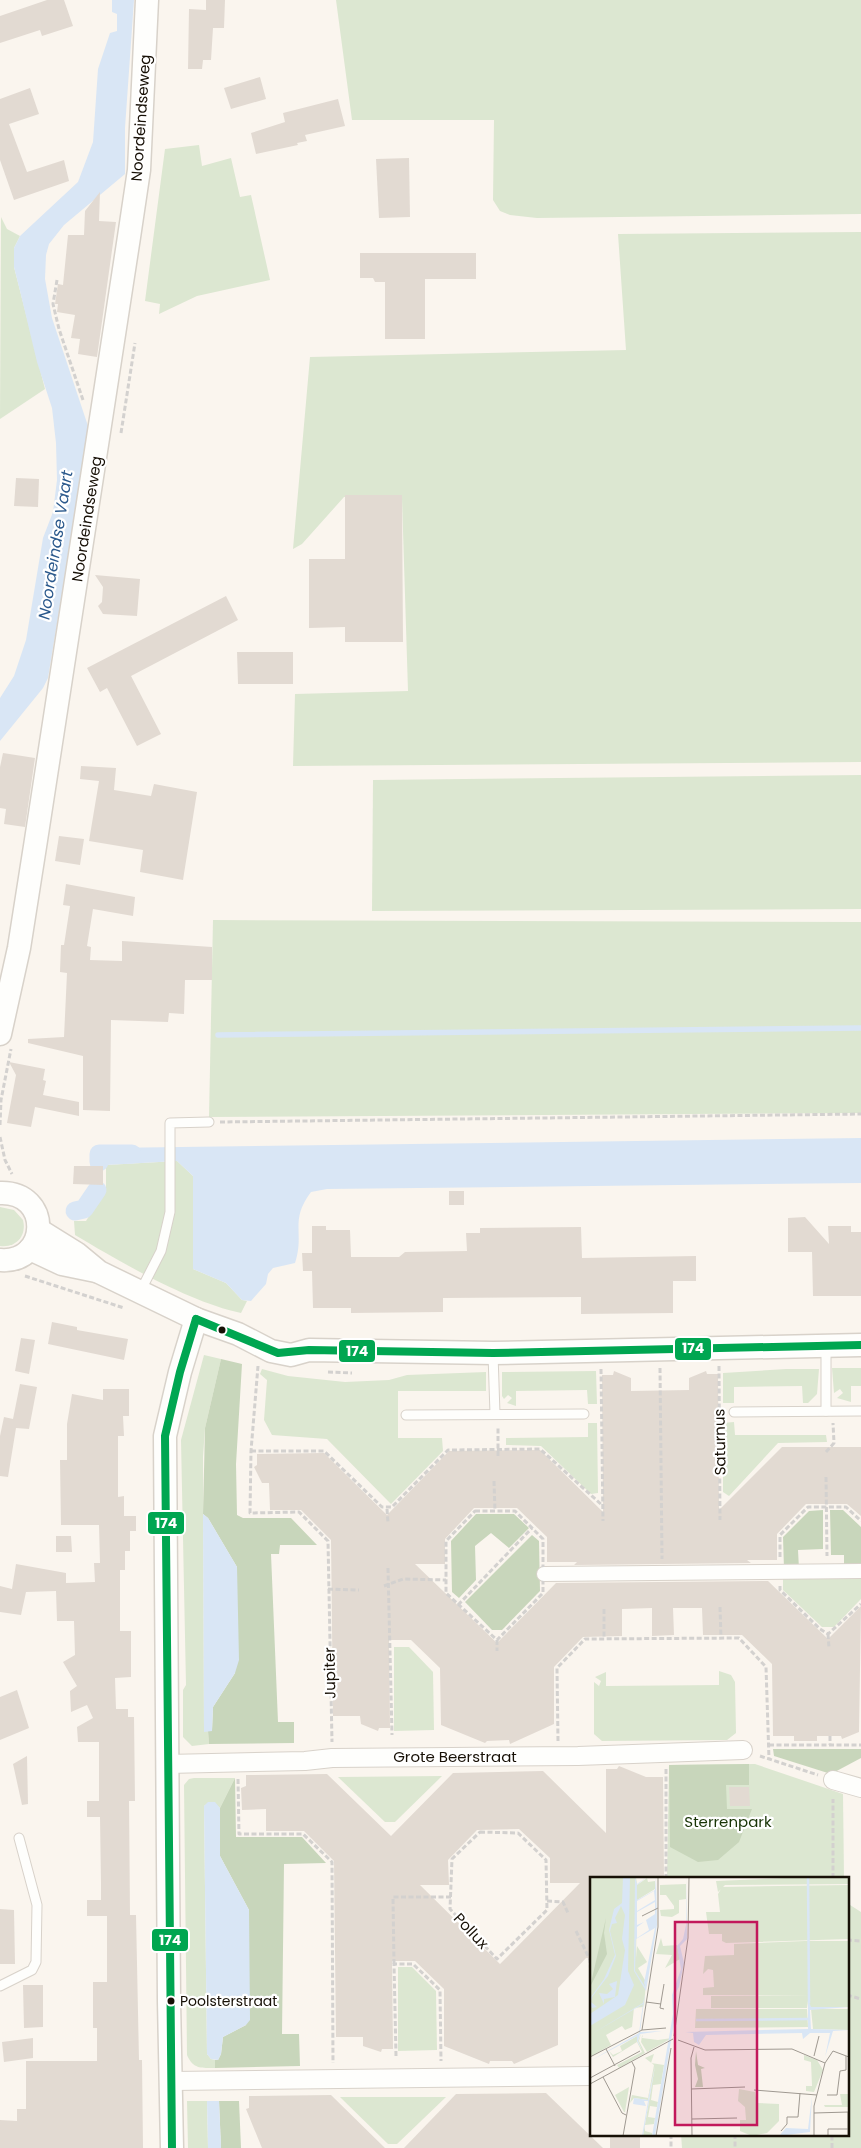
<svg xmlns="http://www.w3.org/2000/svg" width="861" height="2148" font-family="Poppins,sans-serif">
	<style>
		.green { fill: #dce7d1 }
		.forest { fill: #c8d6bb }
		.water { fill: #d9e6f5 }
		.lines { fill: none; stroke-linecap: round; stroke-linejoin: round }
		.stream { stroke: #d9e6f5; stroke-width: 5.5 }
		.canal { stroke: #d9e6f5; stroke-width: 19 }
		.building { fill: #e2dad2; fill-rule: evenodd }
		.service-casing { stroke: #d8d2ca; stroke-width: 11 }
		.pedestrian-casing { stroke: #d8d2ca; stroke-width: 16 }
		.minor-casing { stroke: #d8d2ca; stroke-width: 20 }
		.tertiary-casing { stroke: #d8d2ca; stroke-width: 25 }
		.path { stroke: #d3d1cf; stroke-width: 3; stroke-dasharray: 5 2.5; stroke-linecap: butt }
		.service { stroke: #fefefc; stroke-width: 9 }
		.pedestrian { stroke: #fefefc; stroke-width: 14 }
		.minor { stroke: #fefefc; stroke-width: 18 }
		.tertiary { stroke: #fefefc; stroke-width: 22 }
		.bus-1-casing { stroke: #fff; stroke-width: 11 }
		.bus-1 { stroke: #00a651; stroke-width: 8 }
		.bus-dot { fill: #171006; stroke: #fff; stroke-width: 2 }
		.labels { text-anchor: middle; stroke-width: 4.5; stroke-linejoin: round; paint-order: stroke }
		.bus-label { font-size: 14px; fill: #171006; stroke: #fff; text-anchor: start }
		.street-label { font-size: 15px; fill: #171006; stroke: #fff }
		.park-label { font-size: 15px; fill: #183406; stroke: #fff }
		.water-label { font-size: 16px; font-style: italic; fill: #2b598c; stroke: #fff }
		.inset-river { fill: none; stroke: #d9e6f5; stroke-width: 2.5 }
		.inset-road { fill: none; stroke: #9f9991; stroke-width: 1 }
		.view { fill: #c2185b; fill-opacity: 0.15; stroke: #c2185b; stroke-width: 2.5 }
		.inset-edge { fill: none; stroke: #171006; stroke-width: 2.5 }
		.line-badge { stroke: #fff; stroke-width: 2 }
		.badge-label { font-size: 14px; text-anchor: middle; font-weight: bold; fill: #fff }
	</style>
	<rect width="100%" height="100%" fill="#faf5ee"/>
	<g class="green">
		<polygon points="336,0 861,0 861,214 537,218 510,215 500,211 493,200 494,120 352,120"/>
		<polygon points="199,145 202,166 231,158 240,197 251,195 270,280 197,296 159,314 160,304 145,301 165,149"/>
		<polygon points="1,217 7,229 20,236 14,248 14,267 45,389 0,419"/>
		<polygon points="861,232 861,762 293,766 295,694 408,691 402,499 344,497 302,544 293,549 310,357 626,350 618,234"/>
		<polygon points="861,775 861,909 372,911 373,780"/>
		<polygon points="213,920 861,922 861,1113 209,1117"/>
		<path d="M177,1161L193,1176V1269L226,1283L242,1300L247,1301L241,1313C189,1302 122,1263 75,1235L74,1221H86L106,1189V1165Z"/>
		<path d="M0,1207L14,1210L23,1220C27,1236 16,1248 0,1246Z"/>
		<polygon points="204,1355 221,1359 205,1428 203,1457 204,1731 208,1731 209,1744 192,1746 183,1737 183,1690 186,1685 181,1440"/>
		<polygon points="832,1368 861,1368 861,1386 851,1386 851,1402 837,1398 843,1393 840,1389 834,1393"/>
		<polygon points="262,1369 288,1376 345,1382 389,1380 407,1375 486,1372 486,1391 398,1391 398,1438 442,1438 443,1451 391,1504 327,1439 272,1435 264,1420 267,1380 260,1374"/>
		<polygon points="786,1369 819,1369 817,1394 808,1403 803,1403 802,1386 734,1387 734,1403 723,1403 723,1373"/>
		<polygon points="596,1371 597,1404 588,1404 587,1390 516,1391 516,1406 507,1403 512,1398 508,1395 504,1399 502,1396 502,1372"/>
		<polygon points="734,1422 735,1435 826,1435 827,1442 778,1443 729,1496 723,1492 723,1423"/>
		<polygon points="588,1423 597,1423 598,1493 591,1494 541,1446 506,1445 506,1438 588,1437"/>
		<polygon points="861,1575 861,1599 834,1627 822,1627 783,1590 783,1577"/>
		<polygon points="394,1647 409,1647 433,1672 434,1730 394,1731"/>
		<polygon points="719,1671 731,1675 735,1682 736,1733 727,1740 602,1741 594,1734 594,1682 599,1686 601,1681 595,1677 606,1672 606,1686 719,1685"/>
		<polygon points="755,1764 843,1794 844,1878 667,1878 669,1765"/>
		<polygon points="442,1776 395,1822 385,1822 338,1777"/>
		<path d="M194,1778H235L220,1808L215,1804H207L204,1806L207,2054L211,2059L215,2060V2068C201,2068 193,2069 187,2055L184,1785L189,1779Z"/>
		<polygon points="847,1903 861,1912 861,2148 682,2148 681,2134 847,2134"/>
		<polygon points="398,1967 412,1967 436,1991 437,2050 398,2051"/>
		<polygon points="340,2097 446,2097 397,2144 388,2144"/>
		<polygon points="187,2101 207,2101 208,2148 188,2148"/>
	</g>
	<g class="forest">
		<polygon points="221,1359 242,1364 236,1464 237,1515 243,1518 291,1518 317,1545 280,1545 279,1554 271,1554 278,1722 294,1722 294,1743 209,1744 208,1731 212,1730 213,1707 235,1673 237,1567 208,1518 203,1514 205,1428"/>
		<polygon points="823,1510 823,1549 798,1550 799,1569 784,1569 783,1537 809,1511"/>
		<polygon points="830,1510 843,1510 861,1527 861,1568 844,1569 844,1555 831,1555"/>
		<polygon points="476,1514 514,1514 529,1528 509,1548 491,1533 475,1546 476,1580 459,1598 452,1592 451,1541"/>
		<polygon points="532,1535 539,1541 540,1591 502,1630 492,1630 465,1602"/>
		<polygon points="773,1749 861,1749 861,1758 831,1774 774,1756"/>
		<polygon points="749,1764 749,1785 726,1785 727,1809 752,1809 739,1842 718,1860 698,1862 670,1847 669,1765"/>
		<polygon points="235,1778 236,1837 302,1837 326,1863 284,1864 282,2034 299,2034 300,2066 215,2068 215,2060 218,2060 221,2054 223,2037 246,2025 249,1910 220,1856 220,1808"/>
		<polygon points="219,2101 239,2101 241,2148 221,2148"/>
	</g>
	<g class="water">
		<polygon points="112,0 134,0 125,128 125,174 64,225 49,244 46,255 45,279 52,318 89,429 48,678 43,688 0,741 0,698 14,676 26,640 43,538 53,512 57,480 56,443 52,408 37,362 21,295 14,267 14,248 20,236 78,182 93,142 98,69 110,33 117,31 117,14 112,12"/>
		<path d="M861,1138V1183L327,1189L311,1192C289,1221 305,1233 295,1263L273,1268L268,1274L266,1284L251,1301L242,1300L226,1283L193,1269V1176L177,1161L106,1165V1148Z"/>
		<polygon points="203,1514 208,1518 237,1567 239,1660 235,1673 213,1707 212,1731 204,1732"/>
		<polygon points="208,1802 215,1802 220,1808 220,1856 249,1910 250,2020 246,2025 223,2037 221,2054 218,2060 211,2059 207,2054 204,1806"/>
		<polygon points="207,2101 219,2101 221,2148 208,2148"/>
	</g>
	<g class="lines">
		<polyline class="stream" points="218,1035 861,1028"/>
		<g class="canal">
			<polyline points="99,1162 99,1154 132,1154"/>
			<polyline points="75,1211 84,1209 97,1190"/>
		</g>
	</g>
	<g class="building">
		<polygon points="47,0 64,0 73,26 42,36 40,30 0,43 0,16"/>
		<polygon points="206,0 225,0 224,28 213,28 211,60 203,60 202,69 188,69 189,9 206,10"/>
		<polygon points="260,77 266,99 231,109 224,88"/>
		<polygon points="30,88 39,114 9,124 27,172 64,160 69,181 14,200 0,160 0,99"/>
		<polygon points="338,99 345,126 305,135 307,141 297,143 298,145 256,154 251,133 285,122 283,113"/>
		<polygon points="409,158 410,217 379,218 376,159"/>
		<polygon points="100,192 99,221 116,222 97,357 78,354 80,339 71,338 75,315 57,312 58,304 55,304 58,284 63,285 68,235 84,235 85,211"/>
		<polygon points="360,253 476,253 476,279 425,279 425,339 385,339 385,282 375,282 373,278 360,278"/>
		<polygon points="16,478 39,479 38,507 14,506"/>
		<polygon points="345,495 402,495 403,642 345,642 345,627 309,628 309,559 345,559"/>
		<polygon points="95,575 140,579 137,616 103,614 98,606 102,602 103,587"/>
		<polygon points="226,596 238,620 131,676 161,734 137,746 107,688 100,692 87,668"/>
		<polygon points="237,652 293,652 293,684 238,684"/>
		<polygon points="3,753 35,758 25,827 4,824 6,809 0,808 0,767"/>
		<polygon points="81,766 116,768 114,790 151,796 154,784 197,792 183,880 140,872 143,850 89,841 99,781 80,779"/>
		<polygon points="59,836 84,839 80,865 55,861"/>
		<polygon points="66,884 135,897 133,916 93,909 87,946 91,947 90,960 122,961 122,941 212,947 212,980 185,980 184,1014 169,1013 168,1022 111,1020 110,1111 83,1110 83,1056 28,1043 28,1039 64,1037 67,973 60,972 61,945 64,945 70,906 63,905"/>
		<polygon points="9,1062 45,1069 43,1080 46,1081 43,1095 79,1102 79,1116 35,1107 31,1127 7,1123 16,1075"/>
		<polygon points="74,1166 103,1166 103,1185 73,1184"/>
		<rect x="449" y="1191" width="15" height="14"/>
		<polygon points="805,1217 829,1244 828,1226 851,1226 851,1232 861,1232 861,1296 813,1296 812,1252 788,1252 788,1218"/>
		<polygon points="312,1226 326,1226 326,1230 350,1230 351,1257 399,1257 405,1252 467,1251 466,1233 480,1233 480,1228 581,1227 582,1258 696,1256 696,1281 673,1281 673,1313 581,1314 581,1297 443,1298 443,1312 351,1313 351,1308 313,1308 312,1271 303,1271 302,1253 312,1253"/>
		<polygon points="52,1322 77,1327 77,1330 128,1339 124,1360 48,1344"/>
		<polygon points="21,1338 35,1340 29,1374 15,1371"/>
		<polygon points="614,1371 631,1378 631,1391 689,1390 689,1378 706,1371 707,1374 718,1374 719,1510 782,1447 861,1447 861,1516 847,1504 806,1504 777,1534 777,1560 747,1560 751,1563 574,1565 577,1562 547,1562 547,1537 517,1508 474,1508 445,1539 445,1564 415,1564 497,1643 556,1583 768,1581 828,1639 861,1606 859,1732 842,1739 841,1736 817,1736 817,1741 794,1741 794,1736 773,1736 772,1664 742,1635 703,1635 702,1608 673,1608 674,1635 652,1636 652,1608 622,1609 622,1636 583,1637 554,1667 554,1724 510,1744 509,1740 487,1741 485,1743 441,1725 440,1668 411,1640 389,1640 390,1728 379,1728 378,1731 361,1724 360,1716 333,1716 331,1540 301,1510 270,1510 269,1483 262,1483 254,1467 257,1465 257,1454 324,1453 387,1515 449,1451 540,1450 603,1512 602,1375 613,1375"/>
		<polygon points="20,1384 37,1387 29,1429 16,1428 8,1477 0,1476 0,1436 4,1417 13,1419"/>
		<polygon points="103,1389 129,1389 129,1416 123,1416 124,1436 118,1436 118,1497 124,1496 124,1516 136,1516 136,1531 130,1531 130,1551 125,1551 125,1570 120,1570 120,1631 131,1631 131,1677 115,1678 116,1709 128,1709 128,1717 134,1717 135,1801 129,1801 130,1915 136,1915 139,2060 142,2060 143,2148 0,2148 0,2120 17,2121 17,2109 26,2109 26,2061 97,2061 97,2028 93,2028 93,1982 107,1982 107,1916 87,1916 87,1900 101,1900 101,1883 100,1817 87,1817 87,1801 99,1801 99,1742 78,1742 77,1727 93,1718 87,1705 71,1712 70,1691 77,1686 63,1662 75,1655 74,1621 57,1621 56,1591 26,1592 21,1615 0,1612 0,1586 12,1589 16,1564 66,1573 66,1583 95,1582 94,1563 100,1563 99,1525 61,1525 60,1460 67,1460 67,1424 72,1394 103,1400"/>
		<polygon points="56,1536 71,1536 72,1552 56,1552"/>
		<polygon points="17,1690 29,1728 0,1740 0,1697"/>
		<polygon points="27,1756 28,1804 22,1805 13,1764"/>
		<path d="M619,1766L646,1777H663L664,1878H591V1958H586L558,1988V2045L514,2064L512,2061H490L489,2064L444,2046V1989L415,1961H392L393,2049H382L381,2052L363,2046V2037H336L334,1861L304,1831H266V1809L242,1810L241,1788L246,1786V1775L327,1774L391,1836L453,1773L543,1771L606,1833V1769H617ZM519,1829L550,1858V1883H580L500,1964L420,1885H449L448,1860L477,1830Z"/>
		<polygon points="729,1787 749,1787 750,1806 730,1806"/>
		<polygon points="0,1909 14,1910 15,1964 0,1964"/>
		<polygon points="23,1985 43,1985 43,2027 24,2028"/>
		<polygon points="33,2038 33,2058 4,2062 2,2042"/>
		<polygon points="546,2093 603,2148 404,2148 456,2094"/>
		<polygon points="331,2095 385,2148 262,2148 246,2109 249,2108 249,2096"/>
		<rect x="610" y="2134" width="30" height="14"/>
	</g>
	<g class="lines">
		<g class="service-casing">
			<g id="service">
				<polyline points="140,1292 161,1251 170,1212 170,1123 209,1122"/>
				<polyline points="493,1354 495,1414"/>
				<polyline points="826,1411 826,1346"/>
				<polyline points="734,1412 861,1411"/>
				<polyline points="406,1415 584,1414"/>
				<polyline points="0,1986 32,1970 36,1962 37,1905 19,1838"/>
			</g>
		</g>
		<g class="pedestrian-casing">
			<polyline id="pedestrian" points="544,1574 861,1571"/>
		</g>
		<g class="minor-casing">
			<g id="minor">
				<polyline points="167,1764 305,1761 332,1758 578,1756 743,1750"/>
				<polyline points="833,1780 861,1788"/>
				<polyline points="172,2081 591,2076"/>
			</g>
		</g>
		<g class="tertiary-casing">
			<g id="tertiary">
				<polyline points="0,1034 19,948 36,840 129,237 139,170 147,0"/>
				<path d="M0,1193C52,1191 50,1264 0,1260"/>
				<polyline points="39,1230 76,1253 99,1272 196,1319 238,1334 271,1351 291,1355 309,1350 493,1353 861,1345"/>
				<polyline points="30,1249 62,1264 96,1271"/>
				<polyline points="172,2148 169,2001 165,1436 180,1372 196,1319"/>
			</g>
		</g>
		<g class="path">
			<polyline points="57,280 53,304 59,329 83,400"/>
			<polyline points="121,433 135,343"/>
			<polyline points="220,1122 861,1114"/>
			<polyline points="0,1125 1,1100 11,1049"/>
			<polyline points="0,1137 5,1160 12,1174"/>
			<polyline points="25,1276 124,1308"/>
			<polyline points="258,1366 251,1451 250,1513 299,1512 328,1541 332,1742"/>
			<polyline points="719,1366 720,1520"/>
			<polyline points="660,1368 662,1559"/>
			<polyline points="601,1369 603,1521"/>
			<polyline points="328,1372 352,1373"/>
			<polyline points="251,1451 324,1451 382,1507 392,1507 448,1450 540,1449 603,1506"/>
			<polyline points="826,1452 834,1443 833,1423"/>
			<polyline points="498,1456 498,1426"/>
			<polyline points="826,1477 827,1556"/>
			<polyline points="494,1481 495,1511"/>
			<polyline points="387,1509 388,1523"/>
			<polygon points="475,1511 515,1511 543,1539 543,1593 497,1640 446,1593 446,1541"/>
			<polyline points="780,1557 780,1535 808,1507 846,1507 861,1521"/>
			<polyline points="388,1568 392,1735"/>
			<polyline points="384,1586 403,1579 446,1580"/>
			<polyline points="780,1586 780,1590 820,1629 828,1634 861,1604"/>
			<polyline points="328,1589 359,1590"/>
			<polyline points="458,1605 532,1528"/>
			<polyline points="720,1607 721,1638"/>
			<polyline points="604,1609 604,1639"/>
			<polyline points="828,1634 829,1648"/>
			<polyline points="497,1640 497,1651"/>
			<polyline points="830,1736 830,1745"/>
			<polyline points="558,1741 557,1668 585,1639 739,1638 766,1667 769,1759"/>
			<polyline points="769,1745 861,1745"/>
			<polyline points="760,1756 818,1775"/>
			<polyline points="666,1769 666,1878"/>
			<polyline points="238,1779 239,1834 303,1834 332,1862 333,2063"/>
			<polygon points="480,1832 518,1833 546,1860 547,1910 497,1959 450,1909 452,1859"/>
			<polyline points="833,1878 833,1799"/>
			<polyline points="547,1901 563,1902 568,1913"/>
			<polyline points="576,1931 590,1960 591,1977"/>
			<polyline points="847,1940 861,1941"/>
			<polyline points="394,1964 393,1897 451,1897"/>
			<polyline points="847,1995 861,1999"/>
			<polyline points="396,2056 394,1964 413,1964 440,1990 441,2061"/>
			<polyline points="671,2134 671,2148"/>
			<polyline points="735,2134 735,2148"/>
			<polyline points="832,2148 832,2134"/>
		</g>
		<use href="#service" class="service"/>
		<use href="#pedestrian" class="pedestrian"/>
		<use href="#minor" class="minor"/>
		<use href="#tertiary" class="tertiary"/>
		<g class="bus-1-casing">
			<g id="bus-1">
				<polyline points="196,1319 278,1353 309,1350 493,1353 861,1345"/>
				<polyline points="172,2148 165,1436 180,1372 196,1319"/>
			</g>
		</g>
		<use href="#bus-1" class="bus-1"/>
	</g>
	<g class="bus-dot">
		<circle cx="222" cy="1330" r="4.5"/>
		<circle cx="171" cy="2001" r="4.5"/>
	</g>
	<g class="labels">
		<g class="bus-label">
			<text x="180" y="2006">Poolsterstraat</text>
		</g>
		<g class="street-label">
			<text transform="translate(141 118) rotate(-86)" y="5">Noordeindseweg</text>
			<text transform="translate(87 519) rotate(-81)" y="5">Noordeindseweg</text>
			<text transform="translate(720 1442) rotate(-91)" y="5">Saturnus</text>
			<text transform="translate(330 1673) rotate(-91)" y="5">Jupiter</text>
			<text x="455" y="1762">Grote Beerstraat</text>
			<text transform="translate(471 1931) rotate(47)" y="5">Pollux</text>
		</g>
		<g class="park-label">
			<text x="728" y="1827">Sterrenpark</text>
		</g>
		<g class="water-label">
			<text transform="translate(55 545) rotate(-81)" y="6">Noordeindse Vaart</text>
		</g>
	</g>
	<g transform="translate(590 1877)">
		<rect width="259" height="259" fill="#faf5ee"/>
		<path d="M0,0H46L47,8L57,1L58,5L65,4V12L47,23L46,81L47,69L57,85L48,91L56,105L54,130L53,127V130L44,131L42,150L35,153L32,149L16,158L21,168L0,180ZM218,0H259V7L135,8L128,15L126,4ZM96,7V22L89,23V36L82,40L71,39L70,33L84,32V29L76,18H70V8ZM259,8V62L136,66L132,64V57H119L116,35H130L128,17L132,10ZM71,61L73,69L87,68L90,82L75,91L82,78L66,77ZM215,64H259V130H220L218,124L217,131H121V119L221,118H113V111L124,110L123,93L118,92L113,97L115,79L144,78V67ZM106,132H217L218,150L105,151ZM221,132H259V153L223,152ZM51,156L49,164L55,176L29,191L27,188L52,175L47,165L23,180L19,174L23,178L32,174L30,169L47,159V164L52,173L48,164ZM53,158L52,161L68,163L82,161L57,175L51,165L52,159ZM64,177L61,186L74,188L71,207L63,208L61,223L68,225L67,230L60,229L58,240L65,241L64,247L55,248V254L62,256V259H53L65,189L58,223L44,221L40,226L42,218L58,221L64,188L55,181ZM214,178L227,183L233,193L224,215L216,214V209H222L221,185L214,183ZM39,210L35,235H34L25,218ZM149,212L165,215L167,226L189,227V244L177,256L162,259L150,254V243H156L155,230L148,224ZM250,217H259V230H235L234,228H252Z" fill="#dce7d1"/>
		<path d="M16,41L14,56L17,77L0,110ZM106,174L108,188L115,191L111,192L113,210H105L108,202L105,188Z" fill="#c8d6bb"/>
		<path d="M33,0H40L38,94L44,108L35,128L0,149V137L28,118L35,73L32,62L35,38L31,29L25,41L27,46L22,47L20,54L26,79L18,99L2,120L1,125L7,130L2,131L0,127L1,120L14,102L25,78L19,53L24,32L32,26ZM45,0L47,7L57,0L47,8V23L65,13L66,0L67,48L56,114L44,94ZM64,14L65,23L47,34V24ZM65,25V37L56,43L59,53L47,61V50L54,45L47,48V35ZM65,51L54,106L56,111L45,94L46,62ZM96,0L97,62L90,69L94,86L89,110L84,119L86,134L65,259H62L83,137L82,118L91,92L87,69L93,62L96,48ZM27,104L25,120L14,122V127L9,116L17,117L23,112L19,107ZM55,117L50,155L72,154L50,157L48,164L52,173L47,164V159L0,184L49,156L53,127L0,158L53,126ZM218,122L221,130H259L220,133L221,152L259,153L243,154L235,180L240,156H220L213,162L212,156L116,158L109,168L104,165L103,156L95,155L218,152ZM65,189L53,259H52L58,224H54L56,229L43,227L44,221L58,223ZM222,219L220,255L189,259L196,251L218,252Z" fill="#d9e6f5" fill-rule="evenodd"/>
		<path class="inset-river" d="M218,0L219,126M106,143L218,142"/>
		<path class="inset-road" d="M52,39L68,31M74,107L70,131L74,132M56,125L71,127M52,153L68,50V0M84,159L98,61L99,0M88,163L115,173L202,172L235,186M16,172L25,189M224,179L229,159M0,180L52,153L76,151M235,186L243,174L259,180M13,200L32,236L36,238M0,201L50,174M0,207L83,162M101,212L155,210M164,213L227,218M237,218H247L250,194L256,193V179M258,235V259M224,236L259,235M102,242L147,241M191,254L197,247V240H208L210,216M238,258V252H258M33,259L45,191L42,185M66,259L81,171M102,259L101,181L104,170M224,259V229L235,186"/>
		<path class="view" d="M85,45H167V248H85Z"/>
		<rect width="259" height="259" class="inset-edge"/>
	</g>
	<g class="line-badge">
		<rect x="674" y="1337" width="38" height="24" rx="5" fill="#00a651"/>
		<rect x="338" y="1339" width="38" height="24" rx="5" fill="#00a651"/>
		<rect x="147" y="1511" width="38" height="24" rx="5" fill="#00a651"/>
		<rect x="151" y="1928" width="38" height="24" rx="5" fill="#00a651"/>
	</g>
	<g class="badge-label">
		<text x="693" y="1353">174</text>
		<text x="357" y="1356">174</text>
		<text x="166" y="1528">174</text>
		<text x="170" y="1945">174</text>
	</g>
</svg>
